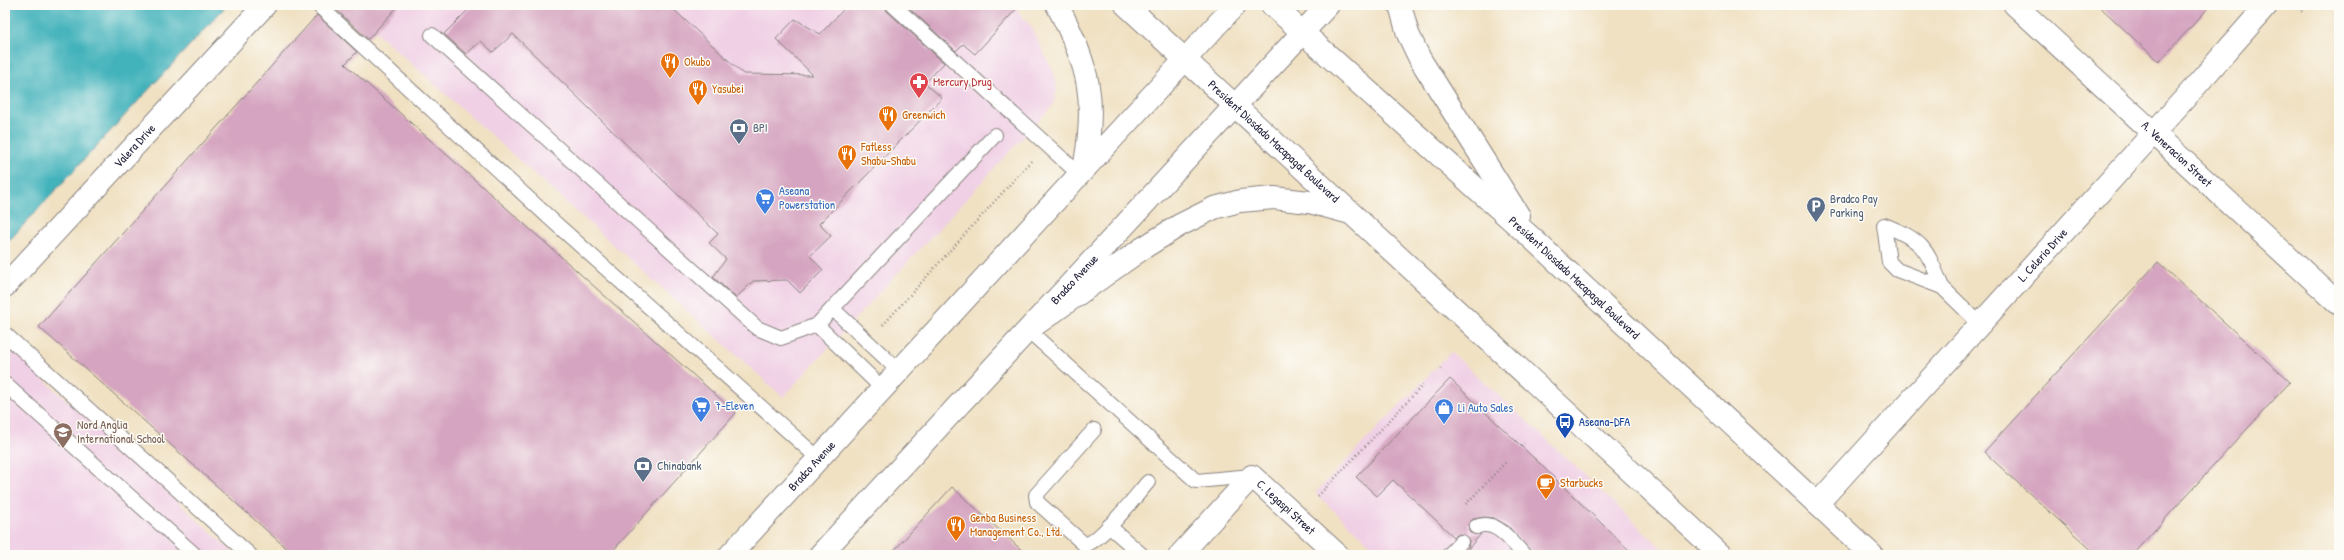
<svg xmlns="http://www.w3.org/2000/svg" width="2344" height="560" font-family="'Patrick Hand',sans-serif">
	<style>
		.built { fill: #f0d0e5 }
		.water { fill: #42b2bb; stroke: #326a7b }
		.building { fill: #d5a4c0 }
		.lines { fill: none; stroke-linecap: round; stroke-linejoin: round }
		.service-casing { stroke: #89827f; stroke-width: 16 }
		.minor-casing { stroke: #89827f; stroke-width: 24 }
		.tertiary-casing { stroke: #89827f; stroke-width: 24 }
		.secondary-casing { stroke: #89827f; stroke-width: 24 }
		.path { stroke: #89827f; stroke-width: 2.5; stroke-dasharray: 1 3; stroke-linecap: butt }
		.service { stroke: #fff; stroke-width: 14 }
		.minor { stroke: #fff; stroke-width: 22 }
		.tertiary { stroke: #fff; stroke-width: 22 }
		.secondary { stroke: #fff; stroke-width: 22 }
		.labels { text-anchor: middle; stroke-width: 3; stroke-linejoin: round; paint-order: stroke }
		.food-label { font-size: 12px; fill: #c56008; stroke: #fdfcf7; text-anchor: start }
		.health-label { font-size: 12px; fill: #be3a42; stroke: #fdfcf7; text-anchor: start }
		.service-label { font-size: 12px; fill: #4e5e75; stroke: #fdfcf7; text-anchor: start }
		.street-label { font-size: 12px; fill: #22223b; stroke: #fdfcf7 }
		.shop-label { font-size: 12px; fill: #366cbe; stroke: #fdfcf7; text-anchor: start }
		.transit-label { font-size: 12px; fill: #164399; stroke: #fdfcf7; text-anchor: start }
		.education-label { font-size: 12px; fill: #785e54; stroke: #fdfcf7; text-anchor: start }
	</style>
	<rect width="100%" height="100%" fill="#fdfcf7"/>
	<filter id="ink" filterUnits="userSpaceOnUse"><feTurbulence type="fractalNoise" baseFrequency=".025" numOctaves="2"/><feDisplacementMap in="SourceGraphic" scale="8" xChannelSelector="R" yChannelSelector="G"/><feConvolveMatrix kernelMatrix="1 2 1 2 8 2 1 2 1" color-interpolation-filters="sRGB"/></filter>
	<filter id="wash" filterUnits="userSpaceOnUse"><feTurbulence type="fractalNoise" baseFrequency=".012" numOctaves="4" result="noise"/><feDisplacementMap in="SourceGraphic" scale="16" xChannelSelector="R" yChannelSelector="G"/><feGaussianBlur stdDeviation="0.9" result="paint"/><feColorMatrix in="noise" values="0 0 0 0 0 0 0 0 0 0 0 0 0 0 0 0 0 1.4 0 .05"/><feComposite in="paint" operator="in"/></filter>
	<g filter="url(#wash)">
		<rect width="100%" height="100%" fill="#f0e1c3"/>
		<g class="built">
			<polygon points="346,5 1013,5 1031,27 1054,73 1057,89 1053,105 783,397"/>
			<polygon points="5,344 236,555 5,555"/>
			<polygon points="1451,352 1543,436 1669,555 1382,555 1315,493"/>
		</g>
		<polygon class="water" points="5,5 227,5 5,245"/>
		<g id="blocks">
			<g class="building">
				<polygon points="331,5 399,5 368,39"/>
				<polygon points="473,5 669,5 743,74 813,75 776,39 795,19 820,34 848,5 885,5 887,11 944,63 925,83 942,98 819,224 831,236 810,256 823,270 800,293 787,280 753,281 736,298 713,277 726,259 709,243 718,234 513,34 493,52 481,41 466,54 444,34"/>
				<polygon points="906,5 1020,5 975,54 963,44 956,51"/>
				<polygon points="2098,5 2211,5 2159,62"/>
				<polygon points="317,15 357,52 345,64 736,413 609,555 294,555 39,327"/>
				<polygon points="2158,262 2290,382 2132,555 2097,555 1984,452"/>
				<polygon points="1450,379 1536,460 1634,555 1533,555 1508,526 1494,518 1484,517 1473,519 1468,524 1470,533 1481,534 1468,549 1469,540 1466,536 1459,534 1454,537 1393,480 1377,496 1356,477"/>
				<polygon points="952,487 1027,555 890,555"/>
			</g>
		</g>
	</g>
	<g filter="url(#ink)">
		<use href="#blocks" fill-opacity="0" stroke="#89827f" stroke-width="1"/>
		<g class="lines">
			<g class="service-casing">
				<g id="service">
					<polyline points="318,5 554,222 818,458"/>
					<polyline points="893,5 1079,174"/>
					<polyline points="432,35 757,328 781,338 817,325 995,135"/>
					<path d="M1942,287C1926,248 1924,241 1884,225L1889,262L1897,270L1942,287L1980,324"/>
					<polyline points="833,309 898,370"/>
					<polyline points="817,325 882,388"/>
					<polyline points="1028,330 1196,481 1252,476"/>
					<polyline points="5,334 250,555"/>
					<polyline points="5,384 195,555"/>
					<path d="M1094,430L1036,495L1037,502L1085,545C1101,541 1135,497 1148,482"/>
					<polyline points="1109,526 1142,555"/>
					<path d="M1476,527C1496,518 1512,542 1524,555"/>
					<polyline points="1449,555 1461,542"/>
				</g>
			</g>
			<g class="minor-casing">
				<g id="minor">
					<path id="s1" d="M2015,5L2339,304"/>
					<path id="s2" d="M5,286L265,5"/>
					<path id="s3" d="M1817,504L2187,96L2267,5"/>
					<path id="s4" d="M1180,555L1252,476L1338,555"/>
				</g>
			</g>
			<g class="tertiary-casing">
				<g id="tertiary">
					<path id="s5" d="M730,555L1235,5"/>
					<path id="s6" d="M820,555L1328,5"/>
				</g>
			</g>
			<g class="secondary-casing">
				<g id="secondary">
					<path d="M1057,5C1090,67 1097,100 1084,169"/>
					<path id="s7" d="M1126,5L1721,555"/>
					<path id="s8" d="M1272,5L1535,241L1872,555"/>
					<polyline points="1400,5 1408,34 1420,59 1519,216"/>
					<polyline points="1032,327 1143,248 1180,225 1214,208 1240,201 1274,198 1309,202 1350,213"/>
				</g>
			</g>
			<g class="path">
				<polyline points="2295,6 2304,13"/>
				<polyline points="883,325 1031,161"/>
				<polyline points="1440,369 1442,367"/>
				<polyline points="1521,446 1524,443"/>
				<polyline points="1318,496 1423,385"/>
				<polyline points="1466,504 1507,461"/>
			</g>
			<use href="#service" class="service"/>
			<use href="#minor" class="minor"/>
			<use href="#tertiary" class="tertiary"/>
			<use href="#secondary" class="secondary"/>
		</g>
	</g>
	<defs>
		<g id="restaurant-pin" transform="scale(1)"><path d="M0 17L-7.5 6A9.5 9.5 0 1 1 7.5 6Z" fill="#e8710a" stroke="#fdfcf7"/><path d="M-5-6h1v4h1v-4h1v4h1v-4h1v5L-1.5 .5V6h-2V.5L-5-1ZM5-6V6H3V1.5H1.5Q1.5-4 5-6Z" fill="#fff"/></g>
		<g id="pharmacy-pin" transform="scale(1)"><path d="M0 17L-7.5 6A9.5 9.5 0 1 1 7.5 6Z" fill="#e0444e" stroke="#fdfcf7"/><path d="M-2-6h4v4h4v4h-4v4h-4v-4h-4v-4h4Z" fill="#fff"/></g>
		<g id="bank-pin" transform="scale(1)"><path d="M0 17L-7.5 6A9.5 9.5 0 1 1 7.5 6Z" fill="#5c6f8a" stroke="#fdfcf7"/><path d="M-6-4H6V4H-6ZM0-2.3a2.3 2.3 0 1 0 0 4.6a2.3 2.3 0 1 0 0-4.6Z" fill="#fff"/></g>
		<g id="supermarket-pin" transform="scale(1)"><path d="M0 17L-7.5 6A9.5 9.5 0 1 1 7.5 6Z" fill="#3f7fe0" stroke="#fdfcf7"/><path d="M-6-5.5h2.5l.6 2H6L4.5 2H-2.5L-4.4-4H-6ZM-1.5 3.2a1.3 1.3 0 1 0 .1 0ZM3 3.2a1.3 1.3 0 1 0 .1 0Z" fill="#fff"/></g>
		<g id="parking-pin" transform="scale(1)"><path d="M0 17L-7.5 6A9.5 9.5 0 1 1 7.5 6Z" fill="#5c6f8a" stroke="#fdfcf7"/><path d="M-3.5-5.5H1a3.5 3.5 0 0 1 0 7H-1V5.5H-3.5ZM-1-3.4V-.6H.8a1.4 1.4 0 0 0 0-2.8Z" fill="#fff"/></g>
		<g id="shop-pin" transform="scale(1)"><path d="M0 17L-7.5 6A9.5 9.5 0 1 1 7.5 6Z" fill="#3f7fe0" stroke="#fdfcf7"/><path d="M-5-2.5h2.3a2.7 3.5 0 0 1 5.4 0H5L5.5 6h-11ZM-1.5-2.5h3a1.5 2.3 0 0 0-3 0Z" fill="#fff"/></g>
		<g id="bus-pin" transform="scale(1)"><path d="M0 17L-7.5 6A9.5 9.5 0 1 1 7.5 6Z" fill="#1a4fb4" stroke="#fdfcf7"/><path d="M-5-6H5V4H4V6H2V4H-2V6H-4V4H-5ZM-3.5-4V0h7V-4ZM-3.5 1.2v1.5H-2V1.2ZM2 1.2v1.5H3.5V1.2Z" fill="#fff"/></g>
		<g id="school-pin" transform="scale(1)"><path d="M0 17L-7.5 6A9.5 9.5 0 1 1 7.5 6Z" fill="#8d6e63" stroke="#fdfcf7"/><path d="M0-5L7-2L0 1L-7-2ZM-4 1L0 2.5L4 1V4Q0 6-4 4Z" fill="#fff"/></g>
		<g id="cafe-pin" transform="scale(1)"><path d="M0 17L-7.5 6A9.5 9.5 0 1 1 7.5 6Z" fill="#e8710a" stroke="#fdfcf7"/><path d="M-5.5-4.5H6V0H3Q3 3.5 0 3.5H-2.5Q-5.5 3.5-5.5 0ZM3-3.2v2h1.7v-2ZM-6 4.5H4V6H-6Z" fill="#fff"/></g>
	</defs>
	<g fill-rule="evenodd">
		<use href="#restaurant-pin" x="670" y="62"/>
		<use href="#pharmacy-pin" x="919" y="82"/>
		<use href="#restaurant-pin" x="698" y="89"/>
		<use href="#restaurant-pin" x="888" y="115"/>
		<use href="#bank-pin" x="739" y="128"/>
		<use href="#restaurant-pin" x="847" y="154"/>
		<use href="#supermarket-pin" x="765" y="198"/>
		<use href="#parking-pin" x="1816" y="206"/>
		<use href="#supermarket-pin" x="701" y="406"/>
		<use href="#shop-pin" x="1444" y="408"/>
		<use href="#bus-pin" x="1565" y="422"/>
		<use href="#school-pin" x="63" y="432"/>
		<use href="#bank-pin" x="643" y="466"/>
		<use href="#cafe-pin" x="1546" y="483"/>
		<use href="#restaurant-pin" x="956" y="525"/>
	</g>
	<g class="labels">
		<g class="food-label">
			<text x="684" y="66">Okubo</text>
			<text x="712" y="93">Yasubei</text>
			<text x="902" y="119">Greenwich</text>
			<text x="861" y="151">Fatless<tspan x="861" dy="14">Shabu-Shabu</tspan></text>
			<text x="1560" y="487">Starbucks</text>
			<text x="970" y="522">Genba Business<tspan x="970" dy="14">Management Co., Ltd.</tspan></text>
		</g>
		<g class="health-label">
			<text x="933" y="86">Mercury Drug</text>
		</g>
		<g class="service-label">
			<text x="753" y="132">BPI</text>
			<text x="1830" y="203">Bradco Pay<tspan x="1830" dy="14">Parking</tspan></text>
			<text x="657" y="470">Chinabank</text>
		</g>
		<g class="street-label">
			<text dy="4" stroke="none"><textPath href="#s7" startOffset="201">President Diosdado Macapagal Boulevard</textPath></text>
			<text dy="4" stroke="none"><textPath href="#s2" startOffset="191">Valera Drive</textPath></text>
			<text dy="4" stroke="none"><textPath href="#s1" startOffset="220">A. Veneracion Street</textPath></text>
			<text dy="4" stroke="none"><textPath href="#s3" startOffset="336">L. Celerio Drive</textPath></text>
			<text dy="4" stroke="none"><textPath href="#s8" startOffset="407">President Diosdado Macapagal Boulevard</textPath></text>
			<text dy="4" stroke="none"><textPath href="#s6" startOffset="375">Bradco Avenue</textPath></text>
			<text dy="4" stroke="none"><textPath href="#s5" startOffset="121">Bradco Avenue</textPath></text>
			<text dy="4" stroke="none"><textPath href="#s4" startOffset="153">C. Legaspi Street</textPath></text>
		</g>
		<g class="shop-label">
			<text x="779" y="195">Aseana<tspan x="779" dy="14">Powerstation</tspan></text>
			<text x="715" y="410">7-Eleven</text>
			<text x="1458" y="412">Li Auto Sales</text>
		</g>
		<g class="transit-label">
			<text x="1579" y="426">Aseana-DFA</text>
		</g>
		<g class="education-label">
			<text x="77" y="429">Nord Anglia<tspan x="77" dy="14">International School</tspan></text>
		</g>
	</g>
	<rect width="2344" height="560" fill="none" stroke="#fdfcf7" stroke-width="20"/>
</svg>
